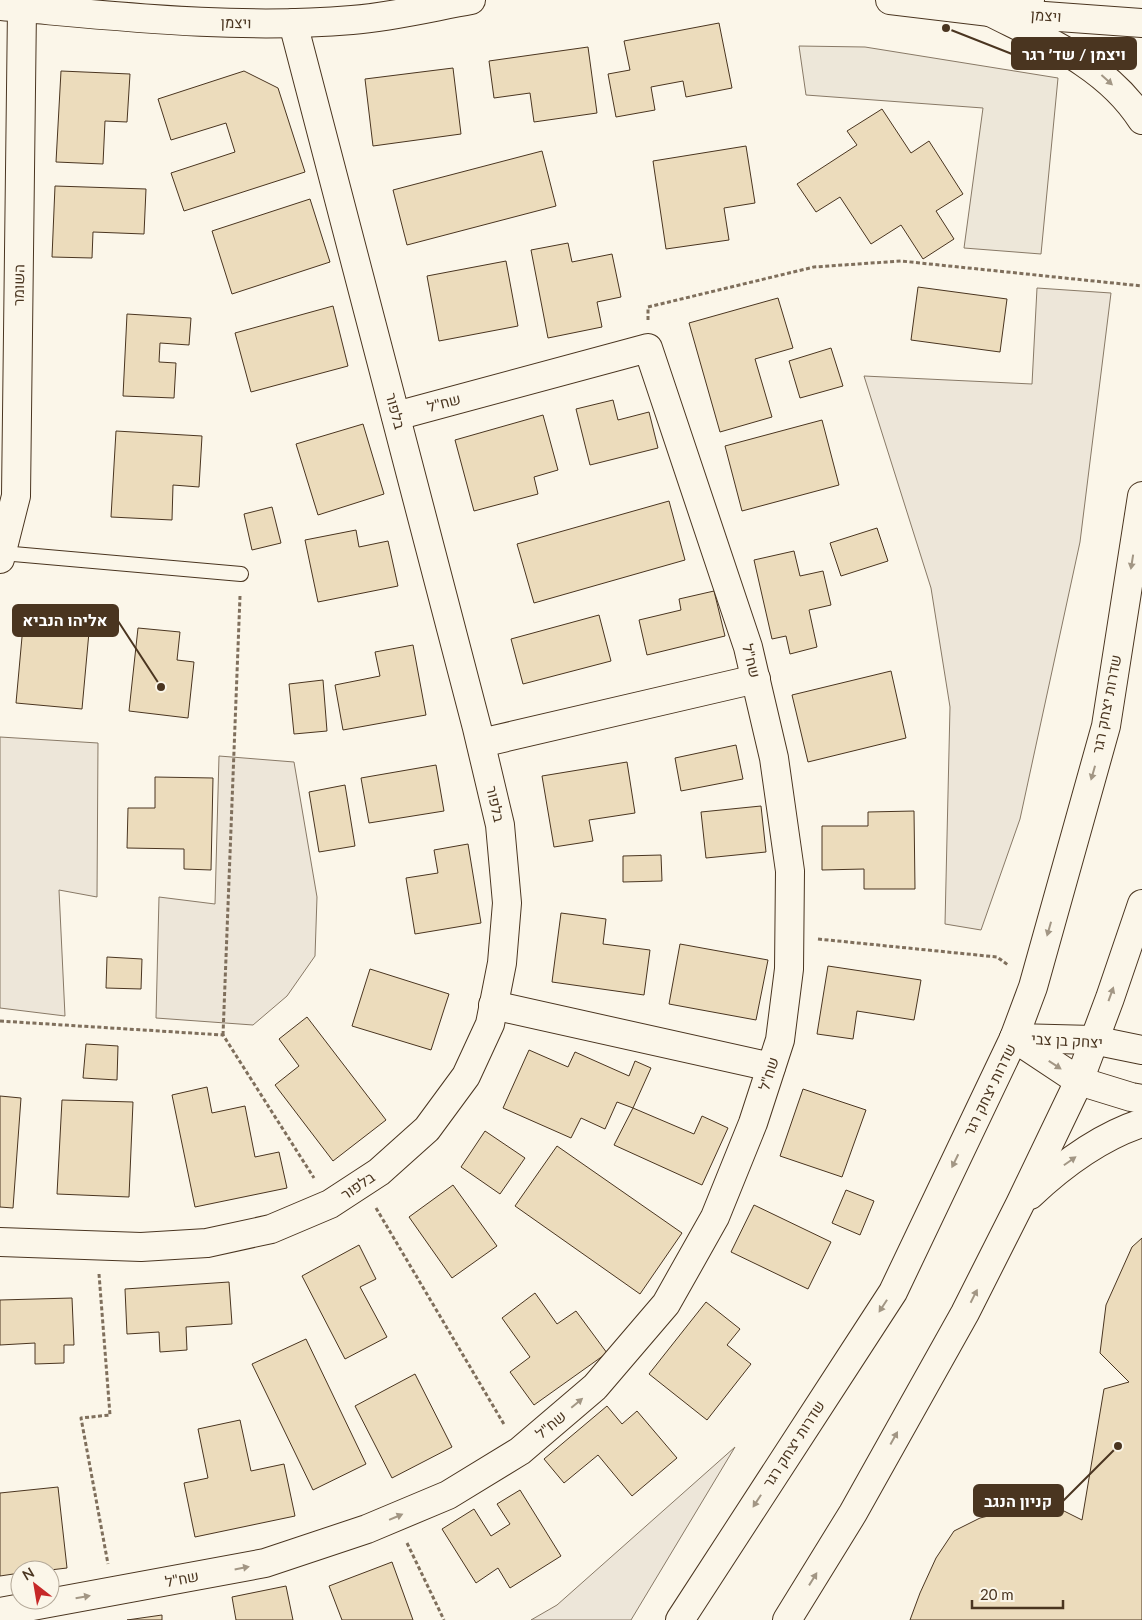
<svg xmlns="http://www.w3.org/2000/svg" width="1142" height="1620" font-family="Lato,Heebo,sans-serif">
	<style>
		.green { fill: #ede6d9; stroke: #887966 }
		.parking { fill: #ede7d9; stroke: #887966 }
		.building { fill: #ecdcbc; stroke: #4a3520 }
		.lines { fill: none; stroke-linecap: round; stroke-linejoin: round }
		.lane-casing { stroke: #4a3520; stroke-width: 16 }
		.street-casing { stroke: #4a3520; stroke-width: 30 }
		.primary-casing { stroke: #4a3520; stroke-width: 30 }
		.path { stroke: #7f6f5c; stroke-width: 3; stroke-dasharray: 4 2.5; stroke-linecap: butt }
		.lane { stroke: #fbf6e9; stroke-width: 14 }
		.street { stroke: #fbf6e9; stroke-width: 28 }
		.primary { stroke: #fbf6e9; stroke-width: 28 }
		.oneway { fill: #a29684 }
		.labels { text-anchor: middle; stroke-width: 4; stroke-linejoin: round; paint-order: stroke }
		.street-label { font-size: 15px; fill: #4a3520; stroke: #fbf6e9 }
		.leader { fill: none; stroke: #4a3520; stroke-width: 2 }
		.callout-dot { fill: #4a3520; stroke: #fbf6e9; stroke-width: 2 }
		.callout { fill: #4a3520; stroke: #4a3520; stroke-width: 2 }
		.callout-label { font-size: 16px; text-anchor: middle; font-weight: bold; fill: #fff }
	</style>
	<rect width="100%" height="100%" fill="#fbf6e9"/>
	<g class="green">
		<polygon points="1037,288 1111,293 1080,542 1020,819 981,930 945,924 950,707 931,588 864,376 1032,384"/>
		<polygon points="0,737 98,743 97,897 59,890 65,1016 0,1008"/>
		<polygon points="219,756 294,762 317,897 315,956 287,996 253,1025 156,1018 159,897 215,904"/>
		<polygon points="735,1447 631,1620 531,1620 557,1605"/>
	</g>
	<polygon class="parking" points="799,46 865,47 1058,78 1041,254 964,248 983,108 806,95"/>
	<g class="building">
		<polygon points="719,23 732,88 686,97 683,81 651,87 655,110 616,117 608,74 630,70 624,41"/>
		<polygon points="588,47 597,113 534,122 530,93 494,98 489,61"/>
		<polygon points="453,68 461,134 373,146 365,79"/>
		<polygon points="61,71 130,74 127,122 105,121 103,164 56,162"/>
		<polygon points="244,71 278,88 305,172 184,211 171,173 235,152 226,123 171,140 158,99"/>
		<polygon points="882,109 911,153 929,141 963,194 936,211 954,239 923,259 901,225 871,244 840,197 816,212 797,184 857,145 847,131"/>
		<polygon points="746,146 755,203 724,208 729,240 666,249 653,161"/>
		<polygon points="542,151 556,206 407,245 393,190"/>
		<polygon points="55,186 146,189 144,234 93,232 92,258 52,257"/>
		<polygon points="310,199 330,262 232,294 212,231"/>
		<polygon points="568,243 572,262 612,254 621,297 597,302 602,327 548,338 531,250"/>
		<polygon points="506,261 518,326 439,341 427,276"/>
		<polygon points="918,287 1007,299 1000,352 911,340"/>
		<polygon points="778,298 793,348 755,359 772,417 720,432 689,323"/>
		<polygon points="333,306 348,366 251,392 235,333"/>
		<polygon points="127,314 191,318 189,345 160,343 159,362 176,363 174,398 123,396"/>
		<polygon points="831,348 843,386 800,398 789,361"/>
		<polygon points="613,400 618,420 649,412 658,448 590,465 576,409"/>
		<polygon points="543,415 558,470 534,477 538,494 474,511 455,440"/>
		<polygon points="822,420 839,485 742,511 725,446"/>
		<polygon points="363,424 384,494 318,515 296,444"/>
		<polygon points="116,431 202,436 199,487 173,485 172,520 111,517"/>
		<polygon points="669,501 685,560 534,603 517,544"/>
		<polygon points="272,507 281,543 252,550 244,514"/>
		<polygon points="877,528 888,561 841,576 830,543"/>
		<polygon points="356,530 359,547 388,541 398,586 318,602 305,540"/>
		<polygon points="794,551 800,576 823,571 831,605 809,610 817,647 790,654 786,636 772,639 754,560"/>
		<polygon points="714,591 725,636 647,655 639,620 681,610 679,599"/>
		<polygon points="24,615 90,621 82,709 16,703"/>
		<polygon points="599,615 611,661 523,684 511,639"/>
		<polygon points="138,628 180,632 177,660 194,662 188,718 129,711"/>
		<polygon points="413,645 426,715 343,730 335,685 380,676 375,652"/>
		<polygon points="891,671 906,738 808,762 792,695"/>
		<polygon points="323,680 327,731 294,734 289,684"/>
		<polygon points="736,745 743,779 681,791 675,758"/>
		<polygon points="627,762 635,813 589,820 593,841 554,847 542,776"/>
		<polygon points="436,765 444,811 369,823 361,778"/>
		<polygon points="155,777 213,778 211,870 184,869 184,849 127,848 128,808 155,808"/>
		<polygon points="345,785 355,846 319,852 309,792"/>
		<polygon points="761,806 766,852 706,858 701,812"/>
		<polygon points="914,811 915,889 864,889 864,869 822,870 822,826 868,826 868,812"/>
		<polygon points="468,844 481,923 415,934 406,878 438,873 434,850"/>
		<polygon points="661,855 662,881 623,882 623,856"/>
		<polygon points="561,913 606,919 603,944 650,950 644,995 552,982"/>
		<polygon points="680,944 768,960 756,1020 669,1004"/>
		<polygon points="107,957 142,959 141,989 106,988"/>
		<polygon points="828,966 921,980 914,1020 857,1011 853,1039 817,1034"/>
		<polygon points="370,969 449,994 431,1050 352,1026"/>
		<polygon points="307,1017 386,1120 333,1161 275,1085 299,1066 279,1039"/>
		<polygon points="86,1044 118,1046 117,1080 83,1078"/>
		<polygon points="529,1050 568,1067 575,1052 629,1076 635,1061 651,1068 633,1108 617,1102 605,1129 581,1118 571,1138 503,1108"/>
		<polygon points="207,1087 212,1113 245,1106 255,1157 279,1152 287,1188 195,1207 172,1095"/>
		<polygon points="803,1089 866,1110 842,1177 780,1156"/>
		<polygon points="0,1096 21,1098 13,1208 0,1207"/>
		<polygon points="62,1100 133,1102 129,1197 57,1194"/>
		<polygon points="633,1108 694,1134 702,1116 728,1128 702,1185 614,1145"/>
		<polygon points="485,1131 525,1158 500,1194 461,1167"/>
		<polygon points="557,1146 682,1233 640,1294 515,1206"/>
		<polygon points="453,1185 497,1246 452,1278 409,1217"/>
		<polygon points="846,1190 874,1201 860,1235 832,1223"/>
		<polygon points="754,1205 831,1242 808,1289 731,1252"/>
		<polygon points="1142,1238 1142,1620 910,1620 920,1593 936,1558 954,1531 980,1518 1046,1502 1082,1520 1104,1389 1129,1382 1100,1353 1106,1305 1132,1247"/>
		<polygon points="359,1245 376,1279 360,1287 387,1337 345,1359 302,1276"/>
		<polygon points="229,1282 232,1324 186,1327 187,1350 160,1352 159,1332 127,1334 125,1289"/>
		<polygon points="535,1293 557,1324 576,1311 607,1353 534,1405 510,1372 530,1357 502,1318"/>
		<polygon points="72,1298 74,1345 64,1345 64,1363 35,1364 35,1343 0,1345 0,1300"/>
		<polygon points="706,1302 740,1329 727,1345 751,1364 707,1420 649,1374"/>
		<polygon points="306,1339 366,1464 313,1490 252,1364"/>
		<polygon points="415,1374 452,1447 392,1478 355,1406"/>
		<polygon points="607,1406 622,1424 637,1411 677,1458 632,1496 598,1455 564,1483 544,1459"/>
		<polygon points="240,1420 251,1471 284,1464 295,1516 195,1537 184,1483 208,1478 198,1429"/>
		<polygon points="58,1487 67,1568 50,1570 20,1570 20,1573 0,1576 0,1493"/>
		<polygon points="520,1490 561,1556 510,1588 498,1568 476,1583 442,1529 474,1509 491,1536 510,1524 497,1504"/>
		<polygon points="392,1562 413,1620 342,1620 329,1586"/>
		<polygon points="286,1586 293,1620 236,1620 232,1597"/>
		<polygon points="162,1615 162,1620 127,1620"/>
	</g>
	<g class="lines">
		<g class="lane-casing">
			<polyline id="lane" points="2,553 241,574"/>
		</g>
		<g class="street-casing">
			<g id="street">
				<polyline points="890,0 990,12 1142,23"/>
				<path d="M0,6C117,16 234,30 352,20C392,17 432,7 471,0"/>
				<polyline points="0,559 16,496 22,8"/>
				<polyline points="481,743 756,679"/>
				<polyline points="493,1005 771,1067"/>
				<polyline points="1014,1038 1079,1081 1131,1097 1142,1099"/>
				<polyline points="1014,1038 1093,1040 1142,1050"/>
				<polyline points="0,1242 141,1247 207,1243 271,1229 330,1204 379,1172 427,1129 466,1076 490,1024 502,963 507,903 500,825 477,728 293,23"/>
				<polyline points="0,1612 265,1563 367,1529 448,1495 520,1451 595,1387 666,1304 715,1217 753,1123 780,1040 789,969 790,871 774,758 748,647 648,348 396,416"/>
			</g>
		</g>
		<g class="primary-casing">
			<g id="primary">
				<path d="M990,12C1045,40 1107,65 1142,120"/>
				<polyline points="990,12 1030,0"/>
				<path d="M1030,1195C1063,1164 1099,1137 1142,1123"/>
				<polyline points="680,1620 893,1292 1014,1038 1033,987 1106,726 1142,496"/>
				<polyline points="787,1620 853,1513 965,1313 1020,1204 1079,1081 1110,998 1142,904"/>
			</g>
		</g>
		<g class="path">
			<polyline points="648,320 648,307 814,267 901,261 1142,286"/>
			<polyline points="818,939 997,957 1008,965"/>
			<polyline points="0,1021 223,1035 314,1178"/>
			<polyline points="223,1035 240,596"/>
			<polyline points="376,1208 505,1426"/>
			<polyline points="99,1274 110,1415 81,1418 108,1564"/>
			<polyline points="407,1543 444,1620"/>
		</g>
		<use href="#lane" class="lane"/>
		<use href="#street" class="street"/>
		<use href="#primary" class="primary"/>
	</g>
	<defs><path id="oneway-solid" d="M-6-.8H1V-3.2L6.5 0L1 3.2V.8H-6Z" transform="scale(1.25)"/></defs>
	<g class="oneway">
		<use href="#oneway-solid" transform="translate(1107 80) rotate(42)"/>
		<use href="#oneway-solid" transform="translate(1132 562) rotate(99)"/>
		<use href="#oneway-solid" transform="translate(1093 773) rotate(106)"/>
		<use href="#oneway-solid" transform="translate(1049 929) rotate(106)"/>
		<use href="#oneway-solid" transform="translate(1111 994) rotate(-70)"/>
		<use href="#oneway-solid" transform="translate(1055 1065) rotate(33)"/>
		<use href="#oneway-solid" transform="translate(955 1161) rotate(116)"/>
		<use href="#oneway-solid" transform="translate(1070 1161) rotate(-35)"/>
		<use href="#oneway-solid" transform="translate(974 1296) rotate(-63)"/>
		<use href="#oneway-solid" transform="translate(883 1306) rotate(123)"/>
		<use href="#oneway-solid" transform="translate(577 1403) rotate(-40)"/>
		<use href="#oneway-solid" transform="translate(894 1438) rotate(-61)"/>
		<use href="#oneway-solid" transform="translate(757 1501) rotate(123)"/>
		<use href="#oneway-solid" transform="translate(396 1517) rotate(-23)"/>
		<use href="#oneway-solid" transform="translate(242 1568) rotate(-11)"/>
		<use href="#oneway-solid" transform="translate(813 1579) rotate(-58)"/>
		<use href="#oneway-solid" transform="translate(83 1597) rotate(-10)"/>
	</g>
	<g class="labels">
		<g class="street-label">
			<text transform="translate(1046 16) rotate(4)" y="5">ויצמן</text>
			<text transform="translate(236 23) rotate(1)" y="5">ויצמן</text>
			<text transform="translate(19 285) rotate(-89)" y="5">השומר</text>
			<text transform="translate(444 403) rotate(-15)" y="5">שח"ל</text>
			<text transform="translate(395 411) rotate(75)" y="5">בלפור</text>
			<text transform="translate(751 661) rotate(76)" y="5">שח"ל</text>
			<text transform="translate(1107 704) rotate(-79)" y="5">שדרות יצחק רגר</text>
			<text transform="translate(495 804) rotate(77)" y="5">בלפור</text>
			<text transform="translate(1067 1041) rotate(3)" y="5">יצחק בן צבי</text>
			<text transform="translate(769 1074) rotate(-72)" y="5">שח"ל</text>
			<text transform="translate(990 1090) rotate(-64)" y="5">שדרות יצחק רגר</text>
			<text transform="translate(358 1186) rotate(-34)" y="5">בלפור</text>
			<text transform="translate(551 1425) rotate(-40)" y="5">שח"ל</text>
			<text transform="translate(794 1444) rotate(-57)" y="5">שדרות יצחק רגר</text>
			<text transform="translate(182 1579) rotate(-11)" y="5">שח"ל</text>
		</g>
	</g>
	<path class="leader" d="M946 28L1012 54M161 687L118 621M1118 1446L1063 1501"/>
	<g class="callout-dot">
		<circle cx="946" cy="28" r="5"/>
		<circle cx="161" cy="687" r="5"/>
		<circle cx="1118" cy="1446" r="5"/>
	</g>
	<g class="callout">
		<rect x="1012" y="38" width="124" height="31" rx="5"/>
		<rect x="13" y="605" width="105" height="31" rx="5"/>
		<rect x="974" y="1485" width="89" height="31" rx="5"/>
	</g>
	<g class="callout-label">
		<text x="1074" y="60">ויצמן / שד׳ רגר</text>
		<text x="65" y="626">אליהו הנביא</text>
		<text x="1018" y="1507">קניון הנגב</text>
	</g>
	<g transform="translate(35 1585) rotate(329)"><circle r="24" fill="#fbf6e9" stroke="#b4a999"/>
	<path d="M0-4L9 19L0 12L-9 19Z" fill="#c62828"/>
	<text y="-8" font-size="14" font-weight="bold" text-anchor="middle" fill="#4a3520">N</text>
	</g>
	<path d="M972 1600v8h91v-8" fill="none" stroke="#4a3520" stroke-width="2.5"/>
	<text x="980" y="1600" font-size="15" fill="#4a3520" stroke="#fbf6e9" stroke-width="4" paint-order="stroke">20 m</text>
</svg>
